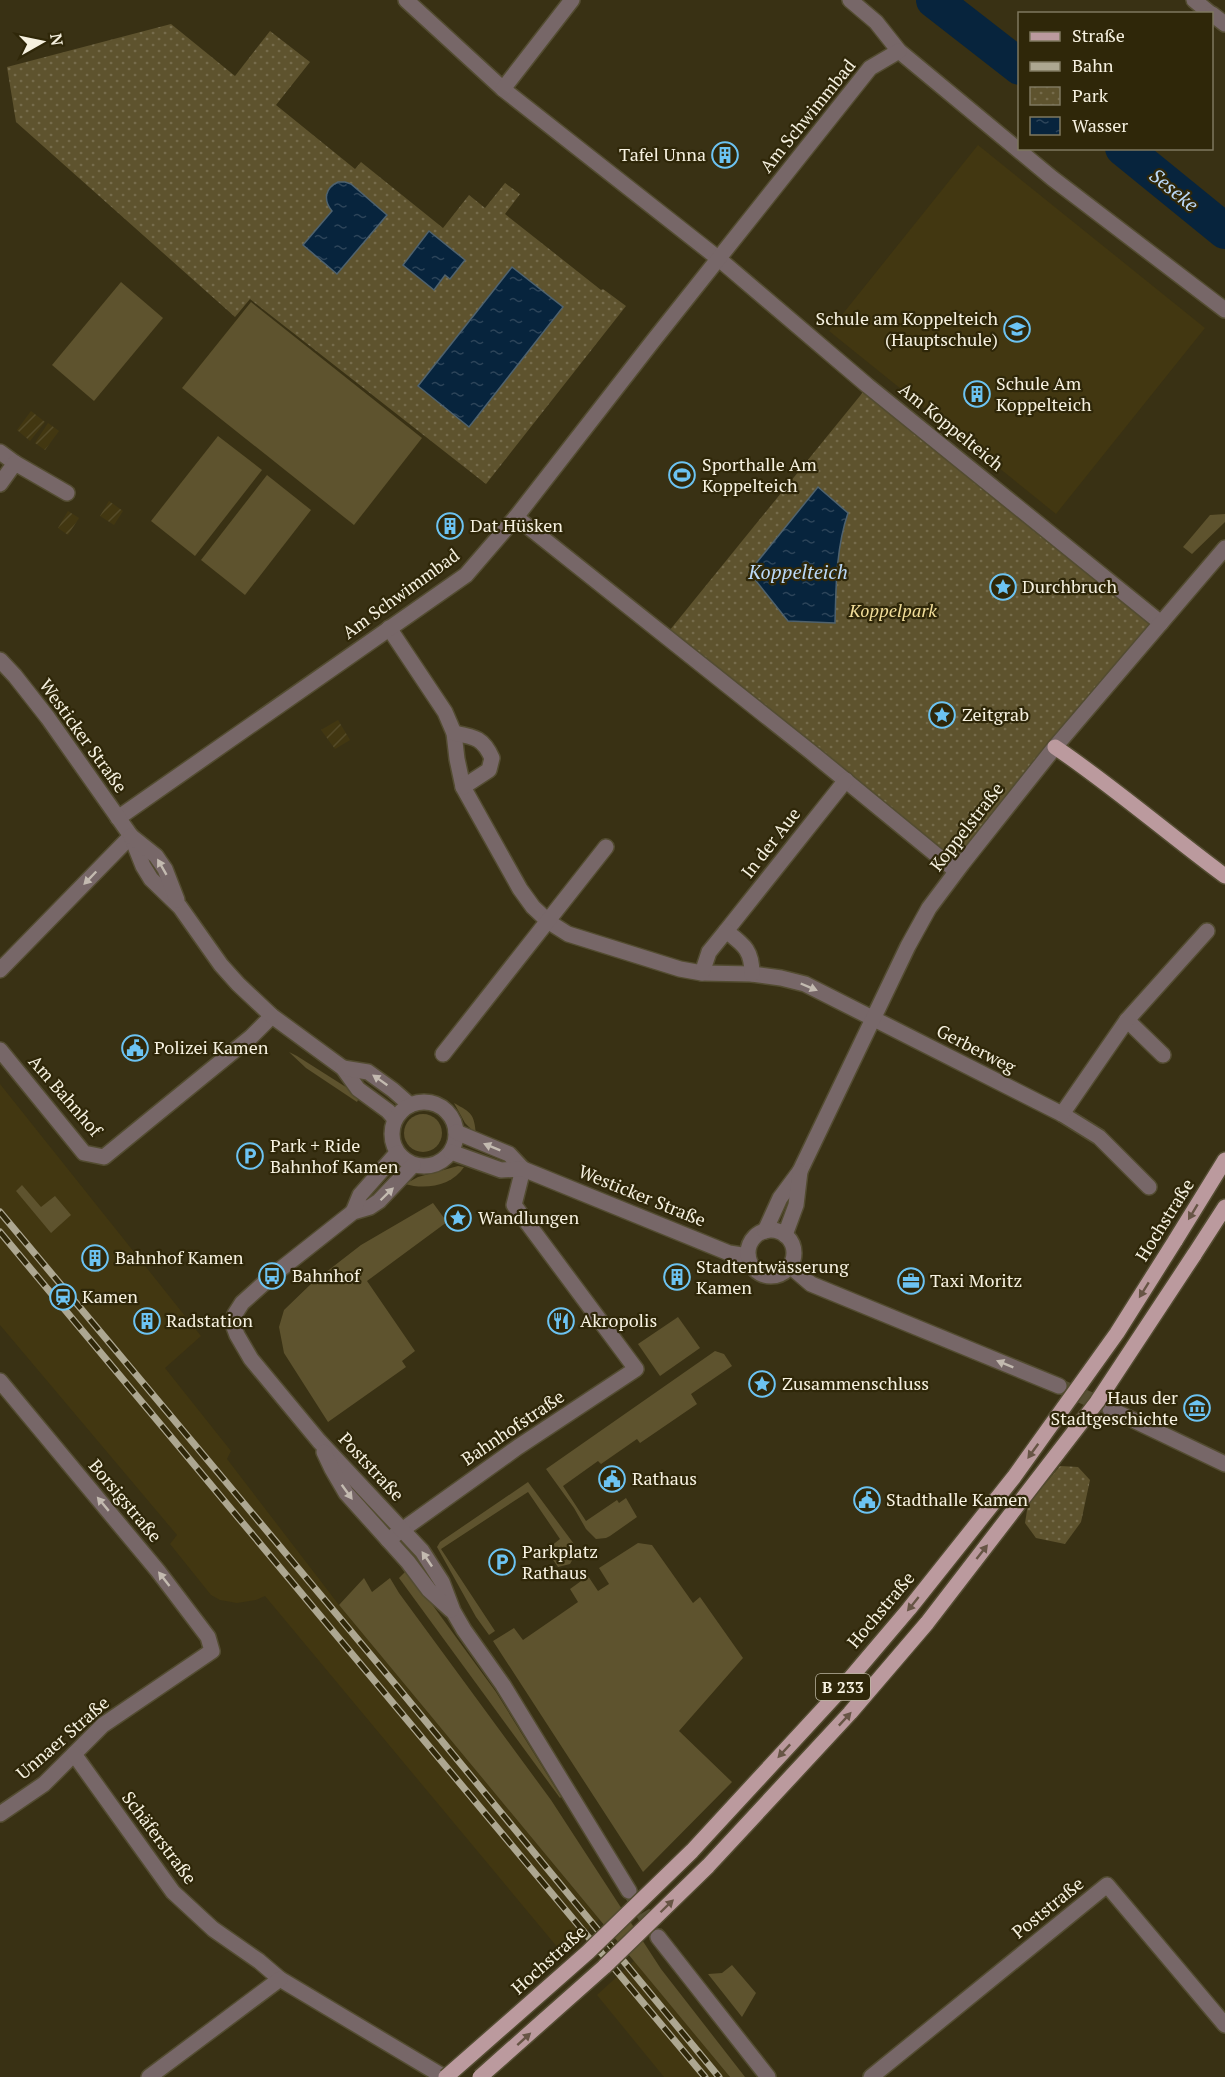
<svg xmlns="http://www.w3.org/2000/svg" width="1225" height="2077" font-family="'PT Serif',serif">
	<style>
		.industrial { fill: url(#industrial-furrows) }
		.built { fill: #423711 }
		.grass { fill: #5e532e }
		.park { fill: url(#park-dots) }
		.water { fill: url(#water-ripples); stroke: #4f626e; stroke-width: 1.5 }
		.lines { fill: none; stroke-linecap: round; stroke-linejoin: round }
		.river { stroke: #07243d; stroke-width: 36 }
		.minor-tunnel { stroke: #554e33; stroke-width: 15; stroke-dasharray: 15 8; stroke-linecap: butt }
		.tertiary-tunnel { stroke: #554e33; stroke-width: 15; stroke-dasharray: 15 8; stroke-linecap: butt }
		.minor-casing { stroke: #534c31; stroke-width: 18 }
		.tertiary-casing { stroke: #534c31; stroke-width: 18 }
		.primary-casing { stroke: #534c31; stroke-width: 18 }
		.minor { stroke: #776768; stroke-width: 15 }
		.tertiary { stroke: #776768; stroke-width: 15 }
		.primary { stroke: #bb9a9e; stroke-width: 15 }
		.rail-casing { stroke: #ada791; stroke-width: 7 }
		.rail { stroke: #2f2709; stroke-width: 4.5; stroke-dasharray: 14; stroke-linecap: butt }
		.primary-bridge-casing { stroke: #534c31; stroke-width: 18; stroke-linecap: butt }
		.primary-bridge { stroke: #bb9a9e; stroke-width: 15 }
		.oneway { fill: #c3bab0 }
		.oneway2 { fill: #675545 }
		.labels { text-anchor: middle; stroke-width: 4.5; stroke-linejoin: round; paint-order: stroke }
		.shield { fill: #2f2709; stroke: #bab4a0; stroke-width: 1.5 }
		.shield-label { font-size: 16px; font-weight: bold; fill: #f6f1e0 }
		.street-label { font-size: 18px; fill: #f6f1e0; stroke: #2f2709 }
		.poi-label { font-size: 18px; fill: #f6f1e0; stroke: #2f2709; text-anchor: start }
		.park-label { font-size: 18px; font-style: italic; fill: #f2de9a; stroke: #2f2709 }
		.water-label { font-size: 20px; font-style: italic; fill: #bbd9f8; stroke: #2f2709 }
	</style>
	<defs>
		<pattern id="industrial-furrows" width="10" height="10" patternUnits="userSpaceOnUse" patternTransform="scale(1.5)"><rect width="10" height="10" fill="#423711"/><path d="M-1 1l2-2M0 10L10 0M9 11l2-2" fill="none" stroke="#554b28"/></pattern>
		<pattern id="park-dots" width="8" height="8" patternUnits="userSpaceOnUse" patternTransform="scale(1.5)"><rect width="8" height="8" fill="#5e532e"/><path d="M2 2h.1M6 6h.1" fill="none" stroke="#766c4c" stroke-width="1.8" stroke-linecap="round"/></pattern>
		<pattern id="water-ripples" width="26" height="14" patternUnits="userSpaceOnUse" patternTransform="scale(1.5)"><rect width="26" height="14" fill="#07243d"/><path d="M2 4q2-2 4 0t4 0M15 11q2-2 4 0t4 0" fill="none" stroke="#2c4459"/></pattern>
	</defs>
	<rect width="100%" height="100%" fill="#393114"/>
	<g class="industrial">
		<polygon points="31,411 45,422 30,441 17,430"/>
		<polygon points="48,423 59,431 45,450 35,443"/>
		<polygon points="109,501 123,511 114,525 100,516"/>
		<polygon points="68,511 79,518 68,535 58,528"/>
		<polygon points="338,720 350,740 335,749 321,730"/>
	</g>
	<g class="built">
		<polygon points="978,145 1205,328 1056,514 829,331"/>
		<polygon points="0,1084 201,1336 165,1368 231,1451 227,1459 339,1605 599,1919 563,1954 265,1596 256,1600 237,1603 220,1600 211,1595 170,1544 177,1535 0,1325"/>
		<polygon points="634,1961 730,2077 664,2077 597,1995"/>
	</g>
	<g class="grass">
		<polygon points="121,282 163,318 94,401 52,365"/>
		<polygon points="251,302 422,438 354,525 182,388"/>
		<polygon points="218,436 262,470 195,556 151,521"/>
		<polygon points="267,475 311,510 245,595 201,560"/>
		<polygon points="1225,514 1225,522 1192,554 1183,547 1210,515"/>
		<polygon points="289,1052 297,1056 360,1096 357,1102 306,1068"/>
		<path d="M454,1103C472,1113 474,1114 476,1134L465,1123Z"/>
		<circle cx="423" cy="1133" r="19"/>
		<path d="M458,1166L464,1167C452,1186 425,1190 405,1184L418,1177Z"/>
		<polygon points="22,1185 41,1207 55,1196 71,1215 51,1233 16,1191"/>
		<polygon points="433,1203 447,1222 367,1281 415,1351 402,1361 406,1367 328,1422 284,1353 279,1327 284,1310 312,1283 361,1245"/>
		<polygon points="678,1317 700,1348 660,1376 638,1344"/>
		<polygon points="715,1351 724,1354 732,1366 691,1394 697,1404 640,1443 637,1439 601,1464 598,1461 563,1486 586,1521 617,1500 619,1503 626,1498 637,1517 610,1536 606,1538 596,1539 586,1529 574,1508 546,1469"/>
		<polygon points="528,1482 574,1544 575,1555 570,1564 558,1567 546,1550 560,1539 528,1492 441,1549 495,1631 489,1635 476,1617 437,1547 440,1542"/>
		<polygon points="638,1543 652,1545 693,1603 700,1597 743,1658 679,1731 732,1782 643,1872 493,1641 514,1628 523,1640 578,1602 570,1589 588,1576 598,1591 609,1584 599,1568"/>
		<polygon points="407,1570 496,1692 561,1797 560,1798 399,1578"/>
		<polygon points="364,1578 372,1592 390,1578 399,1593 551,1800 661,1969 745,2077 730,2077 339,1605"/>
		<polygon points="732,1965 756,1993 742,2017 708,1974 722,1973"/>
	</g>
	<g class="park">
		<polygon points="171,24 235,76 270,31 310,62 276,105 355,169 361,162 443,228 469,195 485,208 505,183 520,194 505,214 601,290 603,289 626,306 486,484 250,299 235,317 16,122 7,67"/>
		<polygon points="868,386 1161,623 962,864 665,636"/>
		<polygon points="1060,1466 1078,1467 1090,1480 1081,1522 1065,1544 1036,1538 1025,1523 1028,1504"/>
	</g>
	<g class="water">
		<path d="M338,182H345L351,184L387,215L337,274L303,245L332,211C323,200 325,188 338,182Z"/>
		<polygon points="429,231 465,260 450,279 445,275 434,290 403,265"/>
		<polygon points="512,267 563,307 469,427 418,386"/>
		<path d="M818,487L848,513C836,548 836,586 835,623L788,621L749,572Z"/>
	</g>
	<g class="lines">
		<g class="river">
			<polyline points="934,0 1020,67"/>
			<polyline points="1123,148 1225,231"/>
		</g>
		<polyline class="minor-tunnel" points="1059,1386 1107,1407"/>
		<polyline class="tertiary-tunnel" points="631,1893 656,1934"/>
		<g class="minor-casing">
			<g id="minor">
				<polyline points="406,0 503,89 719,259 868,386 1161,623"/>
				<polyline points="850,0 876,22 899,51 1052,178 1225,310"/>
				<polyline points="1194,0 1211,14"/>
				<polyline points="1212,14 1225,24"/>
				<polyline points="503,89 572,0"/>
				<polyline points="0,452 15,463"/>
				<polyline points="0,484 15,463 67,493"/>
				<polyline points="516,517 811,752 956,871"/>
				<polyline points="389,628 445,712 454,733 457,759 463,787 520,889 533,907 549,922 568,934 680,969 702,973 752,974 781,978 805,984 1062,1114 1099,1137 1149,1187"/>
				<path d="M454,733C475,737 483,738 492,758L489,770L463,787"/>
				<polyline points="118,818 466,575 516,517 653,341 870,68 899,51"/>
				<polyline points="726,931 846,780"/>
				<polyline points="0,970 131,836"/>
				<path d="M702,973L709,952L726,931C744,945 752,950 752,974"/>
				<polyline points="1127,1020 1163,1055"/>
				<polyline points="0,1050 84,1153 104,1157 251,1037 272,1016"/>
				<polyline points="443,1054 606,847"/>
				<polyline points="1062,1114 1127,1020 1207,931"/>
				<polyline points="790,1266 811,1284 1059,1386"/>
				<polyline points="0,1381 158,1571 208,1637 212,1651 103,1725 44,1784 0,1814"/>
				<polyline points="1110,1409 1225,1464"/>
				<polyline points="388,1540 518,1447 636,1369 514,1205 523,1169"/>
				<polyline points="74,1754 173,1892 213,1929 259,1961 280,1979 444,2077"/>
				<polyline points="149,2077 280,1979"/>
				<polyline points="871,2077 1107,1885 1225,2025"/>
			</g>
		</g>
		<g class="tertiary-casing">
			<g id="tertiary">
				<polyline points="0,660 15,676 48,718 131,836 143,866 151,879 180,907 221,965 238,984 272,1016 343,1068 358,1089 388,1111 395,1119"/>
				<polyline points="131,836 156,856 165,869 177,900"/>
				<polyline points="343,1068 368,1072 393,1090 410,1105"/>
				<circle cx="424" cy="1134" r="32"/>
				<polyline points="456,1132 509,1154 523,1169"/>
				<polyline points="451,1152 501,1170 523,1169 729,1253 748,1256"/>
				<polyline points="413,1165 379,1201 370,1207 353,1212 272,1276 242,1303 235,1314 234,1327 237,1335 251,1359 319,1441 422,1551 442,1582 453,1611 464,1630 503,1685 629,1891"/>
				<polyline points="353,1212 360,1195 397,1153"/>
				<circle cx="771" cy="1253" r="23"/>
				<polyline points="765,1231 780,1198 800,1171 908,946 929,908 962,864 1055,747 1225,548"/>
				<polyline points="785,1235 796,1205 800,1171"/>
				<polyline points="324,1452 332,1469 346,1493 408,1562 429,1590 451,1610"/>
				<polyline points="658,1937 768,2077"/>
			</g>
		</g>
		<g class="primary-casing">
			<g id="primary">
				<path d="M1055,747C1114,787 1168,834 1225,876"/>
				<polyline points="1175,1241 1225,1160"/>
				<polyline points="1194,1255 1225,1207"/>
			</g>
		</g>
		<use href="#minor" class="minor"/>
		<use href="#tertiary" class="tertiary"/>
		<use href="#primary" class="primary"/>
		<g class="rail-casing">
			<g id="rail">
				<polyline points="0,1212 395,1684 719,2077"/>
				<polyline points="0,1232 705,2077"/>
			</g>
		</g>
		<use href="#rail" class="rail"/>
		<g class="primary-bridge-casing">
			<g id="primary-bridge">
				<polyline points="446,2077 588,1952 692,1851 836,1695 909,1609 1014,1477 1117,1333 1175,1241"/>
				<polyline points="480,2077 604,1967 708,1866 850,1713 927,1623 1097,1402 1194,1255"/>
			</g>
		</g>
		<use href="#primary-bridge" class="primary-bridge"/>
	</g>
	<defs><path id="oneway-solid" d="M-6-.8H1V-3.2L6.5 0L1 3.2V.8H-6Z" transform="scale(1.5)"/></defs>
	<g class="oneway">
		<use href="#oneway-solid" transform="translate(162 867) rotate(-120)"/>
		<use href="#oneway-solid" transform="translate(90 878) rotate(134)"/>
		<use href="#oneway-solid" transform="translate(809 987) rotate(23)"/>
		<use href="#oneway-solid" transform="translate(380 1080) rotate(-145)"/>
		<use href="#oneway-solid" transform="translate(492 1147) rotate(-158)"/>
		<use href="#oneway-solid" transform="translate(387 1194) rotate(-44)"/>
		<use href="#oneway-solid" transform="translate(1005 1364) rotate(-158)"/>
		<use href="#oneway-solid" transform="translate(347 1492) rotate(54)"/>
		<use href="#oneway-solid" transform="translate(103 1504) rotate(-130)"/>
		<use href="#oneway-solid" transform="translate(427 1559) rotate(-124)"/>
		<use href="#oneway-solid" transform="translate(164 1579) rotate(-128)"/>
	</g>
	<g class="oneway2">
		<use href="#oneway-solid" transform="translate(1193 1212) rotate(121)"/>
		<use href="#oneway-solid" transform="translate(1144 1290) rotate(122)"/>
		<use href="#oneway-solid" transform="translate(1033 1451) rotate(126)"/>
		<use href="#oneway-solid" transform="translate(982 1552) rotate(-52)"/>
		<use href="#oneway-solid" transform="translate(913 1604) rotate(129)"/>
		<use href="#oneway-solid" transform="translate(845 1719) rotate(-47)"/>
		<use href="#oneway-solid" transform="translate(784 1751) rotate(133)"/>
		<use href="#oneway-solid" transform="translate(667 1906) rotate(-44)"/>
		<use href="#oneway-solid" transform="translate(524 2039) rotate(-42)"/>
	</g>
	<defs>
		<g id="building-ring" transform="scale(1.35)"><circle r="9.5" fill="#2f2709" stroke="#6cc3f2" stroke-width="1.5"/><path d="M-4-6H4V6H1V3H-1V6H-4ZM-2.5-4.3h1.7v1.8h-1.7ZM.8-4.3h1.7v1.8H.8ZM-2.5-1h1.7V.8h-1.7ZM.8-1h1.7V.8H.8Z" fill="#6cc3f2"/></g>
		<g id="school-ring" transform="scale(1.35)"><circle r="9.5" fill="#2f2709" stroke="#6cc3f2" stroke-width="1.5"/><path d="M0-5L7-2L0 1L-7-2ZM-4 1L0 2.5L4 1V4Q0 6-4 4Z" fill="#6cc3f2"/></g>
		<g id="stadium-ring" transform="scale(1.35)"><circle r="9.5" fill="#2f2709" stroke="#6cc3f2" stroke-width="1.5"/><path d="M0-5a6.5 5 0 1 0 0 10a6.5 5 0 1 0 0-10ZM-3.5-1.8h7v3.6h-7Z" fill="#6cc3f2"/></g>
		<g id="sight-ring" transform="scale(1.35)"><circle r="9.5" fill="#2f2709" stroke="#6cc3f2" stroke-width="1.5"/><path d="M0-6L1.8-2.2L6-1.7L2.9 1.2L3.7 5.4L0 3.3L-3.7 5.4L-2.9 1.2L-6-1.7L-1.8-2.2Z" fill="#6cc3f2"/></g>
		<g id="civic-ring" transform="scale(1.35)"><circle r="9.5" fill="#2f2709" stroke="#6cc3f2" stroke-width="1.5"/><path d="M-.6-6.5H3V-4.5H.6V-3L4-1V1h2V6H-6V1h2V-1L-.6-3ZM-1.2 2.5V6h2.4V2.5Z" fill="#6cc3f2"/></g>
		<g id="parking-ring" transform="scale(1.35)"><circle r="9.5" fill="#2f2709" stroke="#6cc3f2" stroke-width="1.5"/><path d="M-3.5-5.5H1a3.5 3.5 0 0 1 0 7H-1V5.5H-3.5ZM-1-3.4V-.6H.8a1.4 1.4 0 0 0 0-2.8Z" fill="#6cc3f2"/></g>
		<g id="bus-ring" transform="scale(1.35)"><circle r="9.5" fill="#2f2709" stroke="#6cc3f2" stroke-width="1.5"/><path d="M-5-6H5V4H4V6H2V4H-2V6H-4V4H-5ZM-3.5-4V0h7V-4ZM-3.5 1.2v1.5H-2V1.2ZM2 1.2v1.5H3.5V1.2Z" fill="#6cc3f2"/></g>
		<g id="office-ring" transform="scale(1.35)"><circle r="9.5" fill="#2f2709" stroke="#6cc3f2" stroke-width="1.5"/><path d="M-6-3h4V-5.5h4V-3h4V5H-6ZM-1-4.5V-3h2v-1.5ZM-6 0V1H6V0Z" fill="#6cc3f2"/></g>
		<g id="station-ring" transform="scale(1.35)"><circle r="9.5" fill="#2f2709" stroke="#6cc3f2" stroke-width="1.5"/><path d="M-3-6H3Q5-6 5-4V2Q5 4 3 4L4.5 6H3L1.5 4h-3L-3 6H-4.5L-3 4Q-5 4-5 2V-4Q-5-6-3-6ZM-3.5-4v3h7v-3ZM-3.5 1v1.5H-2V1ZM2 1v1.5H3.5V1Z" fill="#6cc3f2"/></g>
		<g id="restaurant-ring" transform="scale(1.35)"><circle r="9.5" fill="#2f2709" stroke="#6cc3f2" stroke-width="1.5"/><path d="M-5-6h1v4h1v-4h1v4h1v-4h1v5L-1.5 .5V6h-2V.5L-5-1ZM5-6V6H3V1.5H1.5Q1.5-4 5-6Z" fill="#6cc3f2"/></g>
		<g id="museum-ring" transform="scale(1.35)"><circle r="9.5" fill="#2f2709" stroke="#6cc3f2" stroke-width="1.5"/><path d="M0-6L6-3V-2H-6V-3ZM-5-1h2V3h-2ZM-1-1h2V3h-2ZM3-1h2V3H3ZM-6 4H6V6H-6Z" fill="#6cc3f2"/></g>
	</defs>
	<g fill-rule="evenodd">
		<use href="#building-ring" x="725" y="155"/>
		<use href="#school-ring" x="1017" y="329"/>
		<use href="#building-ring" x="977" y="394"/>
		<use href="#stadium-ring" x="682" y="475"/>
		<use href="#building-ring" x="450" y="526"/>
		<use href="#sight-ring" x="1003" y="587"/>
		<use href="#sight-ring" x="942" y="715"/>
		<use href="#civic-ring" x="135" y="1048"/>
		<use href="#parking-ring" x="250" y="1156"/>
		<use href="#sight-ring" x="458" y="1218"/>
		<use href="#building-ring" x="95" y="1258"/>
		<use href="#bus-ring" x="272" y="1276"/>
		<use href="#building-ring" x="677" y="1277"/>
		<use href="#office-ring" x="911" y="1281"/>
		<use href="#station-ring" x="63" y="1297"/>
		<use href="#building-ring" x="147" y="1321"/>
		<use href="#restaurant-ring" x="561" y="1321"/>
		<use href="#sight-ring" x="762" y="1384"/>
		<use href="#museum-ring" x="1197" y="1408"/>
		<use href="#civic-ring" x="612" y="1479"/>
		<use href="#civic-ring" x="867" y="1500"/>
		<use href="#parking-ring" x="502" y="1562"/>
	</g>
	<g class="labels">
		<rect class="shield" x="816" y="1674" width="54" height="26" rx="4.5"/>
		<g class="shield-label">
			<text x="843" y="1693">B 233</text>
		</g>
		<g class="street-label">
			<text transform="translate(808 116) rotate(-51)" y="6">Am Schwimmbad</text>
			<text transform="translate(951 427) rotate(39)" y="6">Am Koppelteich</text>
			<text transform="translate(401 594) rotate(-36)" y="6">Am Schwimmbad</text>
			<text transform="translate(83 736) rotate(54)" y="6">Westicker Straße</text>
			<text transform="translate(967 827) rotate(-52)" y="6">Koppelstraße</text>
			<text transform="translate(771 843) rotate(-52)" y="6">In der Aue</text>
			<text transform="translate(976 1049) rotate(27)" y="6">Gerberweg</text>
			<text transform="translate(65 1096) rotate(49)" y="6">Am Bahnhof</text>
			<text transform="translate(642 1196) rotate(22)" y="6">Westicker Straße</text>
			<text transform="translate(1165 1220) rotate(-58)" y="6">Hochstraße</text>
			<text transform="translate(513 1428) rotate(-34)" y="6">Bahnhofstraße</text>
			<text transform="translate(371 1467) rotate(47)" y="6">Poststraße</text>
			<text transform="translate(125 1501) rotate(50)" y="6">Borsigstraße</text>
			<text transform="translate(881 1610) rotate(-50)" y="6">Hochstraße</text>
			<text transform="translate(63 1738) rotate(-41)" y="6">Unnaer Straße</text>
			<text transform="translate(159 1838) rotate(53)" y="6">Schäferstraße</text>
			<text transform="translate(1048 1908) rotate(-39)" y="6">Poststraße</text>
			<text transform="translate(549 1960) rotate(-42)" y="6">Hochstraße</text>
		</g>
		<g class="poi-label">
			<text x="706" y="161" text-anchor="end">Tafel Unna</text>
			<text x="998" y="325" text-anchor="end">Schule am Koppelteich<tspan x="998" dy="21">(Hauptschule)</tspan></text>
			<text x="996" y="390">Schule Am<tspan x="996" dy="21">Koppelteich</tspan></text>
			<text x="702" y="471">Sporthalle Am<tspan x="702" dy="21">Koppelteich</tspan></text>
			<text x="470" y="532">Dat Hüsken</text>
			<text x="1022" y="593">Durchbruch</text>
			<text x="962" y="721">Zeitgrab</text>
			<text x="154" y="1054">Polizei Kamen</text>
			<text x="270" y="1152">Park + Ride<tspan x="270" dy="21">Bahnhof Kamen</tspan></text>
			<text x="478" y="1224">Wandlungen</text>
			<text x="115" y="1264">Bahnhof Kamen</text>
			<text x="696" y="1273">Stadtentwässerung<tspan x="696" dy="21">Kamen</tspan></text>
			<text x="292" y="1282">Bahnhof</text>
			<text x="930" y="1287">Taxi Moritz</text>
			<text x="82" y="1303">Kamen</text>
			<text x="166" y="1327">Radstation</text>
			<text x="580" y="1327">Akropolis</text>
			<text x="782" y="1390">Zusammenschluss</text>
			<text x="1178" y="1404" text-anchor="end">Haus der<tspan x="1178" dy="21">Stadtgeschichte</tspan></text>
			<text x="632" y="1485">Rathaus</text>
			<text x="886" y="1506">Stadthalle Kamen</text>
			<text x="522" y="1558">Parkplatz<tspan x="522" dy="21">Rathaus</tspan></text>
		</g>
		<g class="park-label">
			<text x="893" y="617">Koppelpark</text>
		</g>
		<g class="water-label">
			<text transform="translate(1174 190) rotate(39)" y="7">Seseke</text>
			<text x="798" y="579">Koppelteich</text>
		</g>
	</g>
	<rect x="1018" y="12" width="195" height="138" fill="#2f2709" stroke="#7f785f" stroke-width="1.5"/>
	<rect x="1030" y="32" width="30" height="9" fill="#bb9a9e" stroke="#7f785f" stroke-width="1.5"/>
	<text x="1072" y="42" font-size="18" fill="#f6f1e0">Straße</text>
	<rect x="1030" y="62" width="30" height="9" fill="#ada791" stroke="#7f785f" stroke-width="1.5"/>
	<text x="1072" y="72" font-size="18" fill="#f6f1e0">Bahn</text>
	<rect x="1030" y="87" width="30" height="18" fill="url(#park-dots)" stroke="#7f785f" stroke-width="1.5"/>
	<text x="1072" y="102" font-size="18" fill="#f6f1e0">Park</text>
	<rect x="1030" y="117" width="30" height="18" fill="url(#water-ripples)" stroke="#7f785f" stroke-width="1.5"/>
	<text x="1072" y="132" font-size="18" fill="#f6f1e0">Wasser</text>
	<g transform="translate(42 42) rotate(81)" stroke="#2f2709" stroke-width="4.5" paint-order="stroke">
	<path d="M0-4.5L10 22L0 15L-10 22Z" fill="#f6f1e0"/>
	<text y="-9" font-size="16" font-weight="bold" text-anchor="middle" fill="#f6f1e0">N</text>
	</g>
</svg>
